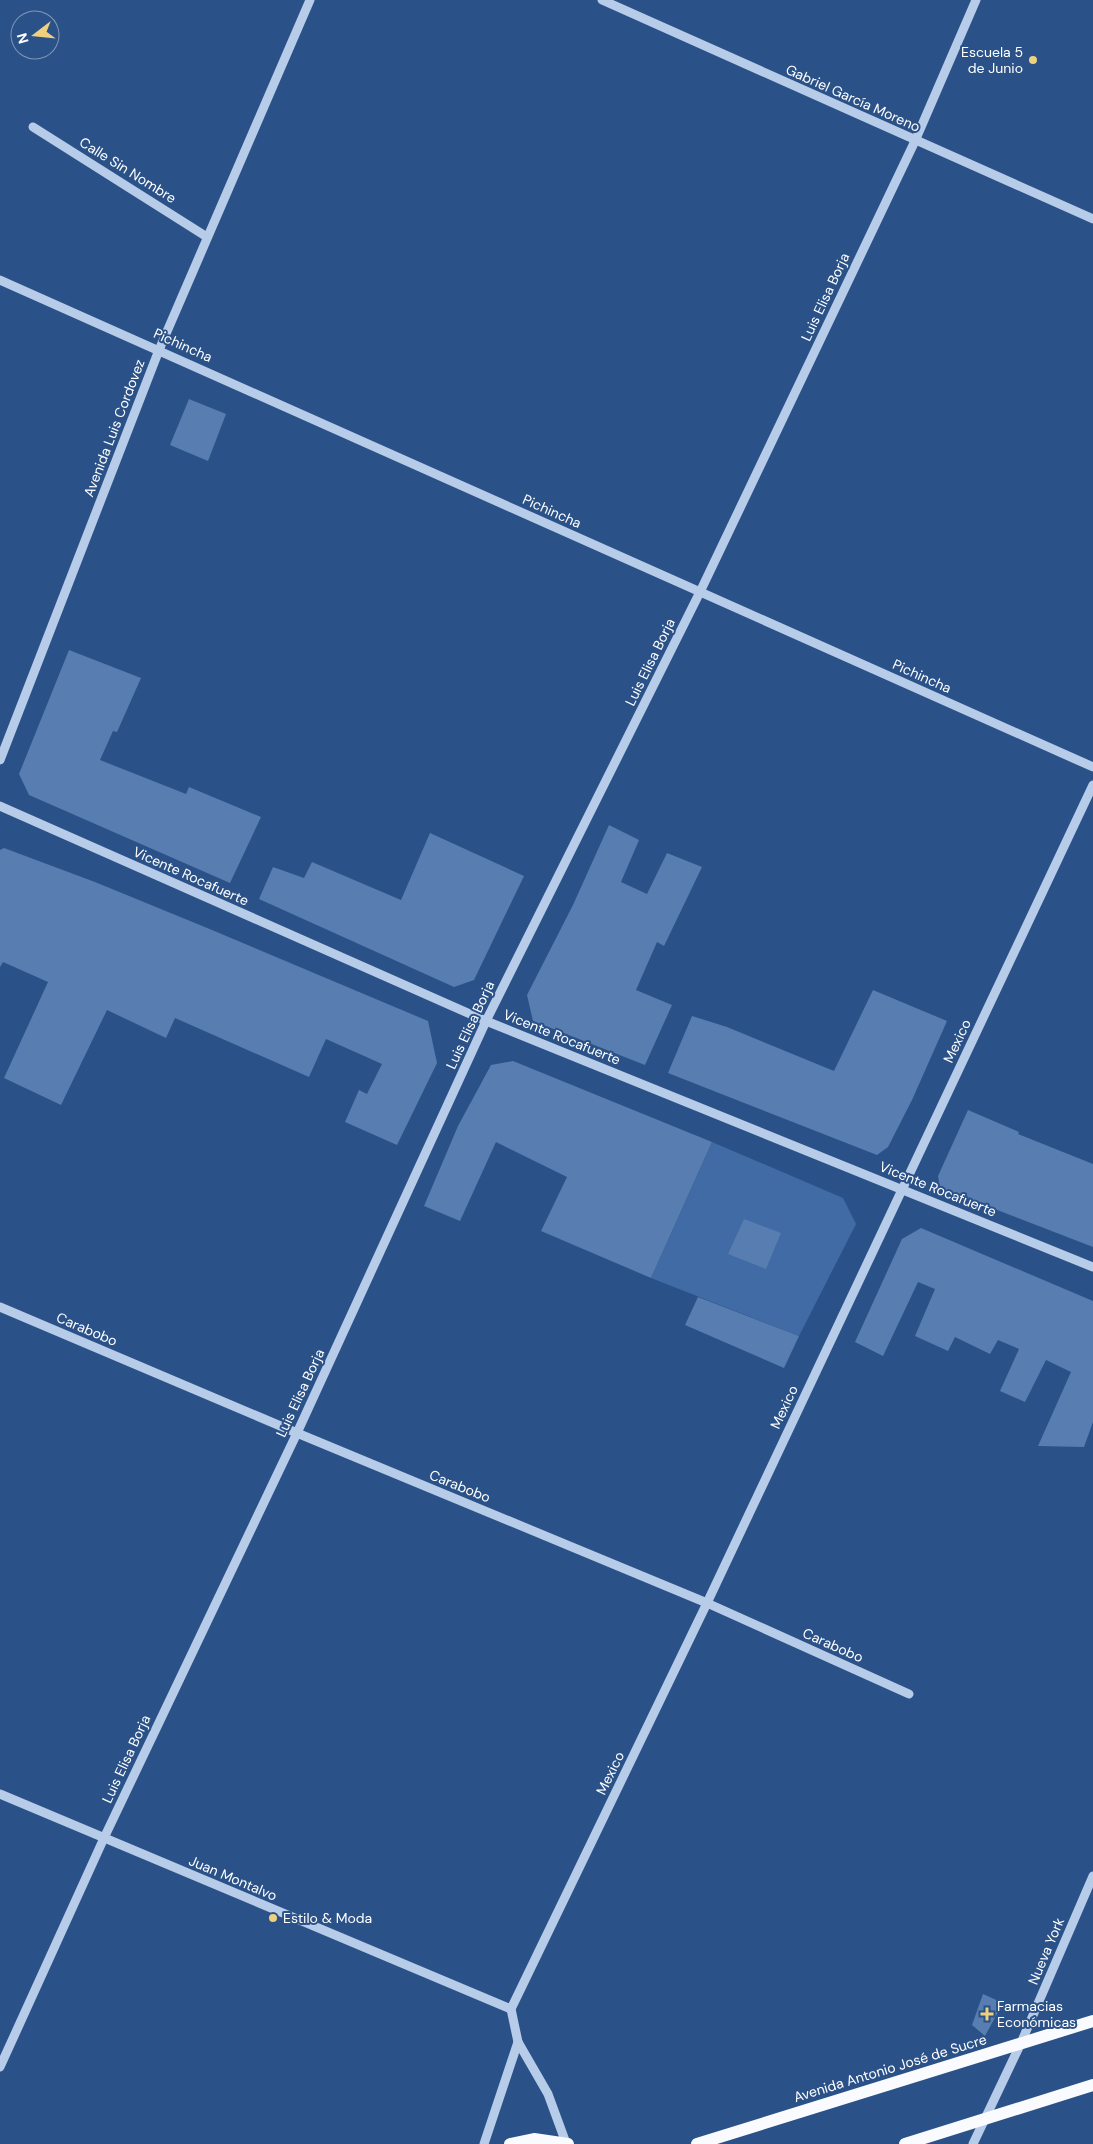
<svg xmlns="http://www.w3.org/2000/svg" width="1093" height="2144" font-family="'DM Sans',sans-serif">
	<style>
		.green { fill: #406ba4 }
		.building { fill: #577db1 }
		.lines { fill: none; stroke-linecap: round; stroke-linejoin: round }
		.minor { stroke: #b7cce8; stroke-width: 9 }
		.major { stroke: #f9fbfe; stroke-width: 12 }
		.poi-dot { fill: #eed07f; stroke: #2b5288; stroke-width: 2 }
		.labels { text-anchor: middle; stroke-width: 4; stroke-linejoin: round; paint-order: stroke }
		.poi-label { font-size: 14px; fill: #fff; stroke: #2b5288; text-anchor: start }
		.street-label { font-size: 14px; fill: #fff; stroke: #2b5288 }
	</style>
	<rect width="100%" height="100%" fill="#2b5288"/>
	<polygon class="green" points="712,1142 843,1198 856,1224 799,1336 651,1278"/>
	<g class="building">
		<polygon points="189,399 226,414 208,461 170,445"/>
		<polygon points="69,650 141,678 117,732 113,731 100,760 186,794 189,787 261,817 230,883 29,795 19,774"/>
		<polygon points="609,825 639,840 621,882 647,894 667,853 702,867 664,946 657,942 636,990 672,1005 645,1065 533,1021 527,995 573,905"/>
		<polygon points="430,833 524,876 474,980 454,987 259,899 273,867 304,878 312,862 401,900"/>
		<polygon points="4,848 95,882 212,930 428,1021 437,1063 397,1145 345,1122 359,1090 367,1094 382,1064 326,1039 309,1077 175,1018 166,1038 107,1010 61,1105 4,1078 48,982 3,962 0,967 0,850"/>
		<polygon points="873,990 947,1021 912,1100 888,1147 877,1155 668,1073 692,1016 727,1027 834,1071"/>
		<polygon points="513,1061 712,1142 651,1278 541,1231 567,1177 496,1142 460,1221 424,1206 458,1126 491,1065"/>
		<polygon points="968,1110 1019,1132 1018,1134 1093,1164 1093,1247 940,1188 938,1176"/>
		<polygon points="744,1219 781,1233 766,1269 728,1254"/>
		<polygon points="921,1228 1093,1301 1093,1422 1084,1447 1038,1446 1071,1372 1046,1360 1025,1402 1000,1391 1019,1349 998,1340 990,1354 955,1337 948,1351 915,1336 935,1289 918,1282 883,1356 855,1342 902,1239"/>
		<polygon points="698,1297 799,1336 784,1368 685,1325"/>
		<polygon points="983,1994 1003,2003 985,2036 972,2025"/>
	</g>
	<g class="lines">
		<g class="minor">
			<polyline points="602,0 1093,219"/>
			<polyline points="33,127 207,237"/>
			<polyline points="0,280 1093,767"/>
			<polyline points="0,760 159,350 310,0"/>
			<polyline points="0,806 486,1021 1093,1267"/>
			<polyline points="0,1307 297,1433 707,1603 909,1694"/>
			<polyline points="0,1794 511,2009"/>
			<polyline points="0,2067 104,1838 297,1433 486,1021 700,592 915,141 976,0"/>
			<polyline points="566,2143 548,2094 518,2042 511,2009 707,1603 1093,785"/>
			<polyline points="484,2144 518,2042"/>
			<polyline points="973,2144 1021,2043 1093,1876"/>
		</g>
		<g class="major">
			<polyline points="510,2144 534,2139 568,2144"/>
			<polyline points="697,2144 1093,2021"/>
			<polyline points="905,2144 1093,2085"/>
		</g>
	</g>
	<g class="poi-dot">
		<circle cx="1033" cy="60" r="5"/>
		<circle cx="273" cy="1918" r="5"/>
		<path d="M984.5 2006.5h5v5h5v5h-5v5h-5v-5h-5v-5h5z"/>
	</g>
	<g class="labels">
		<g class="poi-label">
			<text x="1023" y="57" text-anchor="end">Escuela 5<tspan x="1023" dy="16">de Junio</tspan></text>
			<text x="283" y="1923">Estilo &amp; Moda</text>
			<text x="997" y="2011">Farmacias<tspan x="997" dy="16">Económicas</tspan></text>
		</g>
		<g class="street-label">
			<text transform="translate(853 98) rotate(24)" y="5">Gabriel García Moreno</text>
			<text transform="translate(128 170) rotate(32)" y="5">Calle Sin Nombre</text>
			<text transform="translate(825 297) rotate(-65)" y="5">Luis Elisa Borja</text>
			<text transform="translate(183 345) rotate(24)" y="5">Pichincha</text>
			<text transform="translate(114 428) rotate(-69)" y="5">Avenida Luis Cordovez</text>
			<text transform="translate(552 511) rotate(24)" y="5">Pichincha</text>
			<text transform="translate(650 662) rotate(-64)" y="5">Luis Elisa Borja</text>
			<text transform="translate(922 676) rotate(24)" y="5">Pichincha</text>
			<text transform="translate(191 876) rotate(24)" y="5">Vicente Rocafuerte</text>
			<text transform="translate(470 1025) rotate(-65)" y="5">Luis Elisa Borja</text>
			<text transform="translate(562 1037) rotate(22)" y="5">Vicente Rocafuerte</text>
			<text transform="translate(957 1041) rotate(-65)" y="5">Mexico</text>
			<text transform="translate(938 1189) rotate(22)" y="5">Vicente Rocafuerte</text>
			<text transform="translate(87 1329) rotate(23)" y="5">Carabobo</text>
			<text transform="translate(300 1393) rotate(-65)" y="5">Luis Elisa Borja</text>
			<text transform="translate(784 1407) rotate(-65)" y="5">Mexico</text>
			<text transform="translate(460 1486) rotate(22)" y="5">Carabobo</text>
			<text transform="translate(833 1645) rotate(24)" y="5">Carabobo</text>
			<text transform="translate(126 1759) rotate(-65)" y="5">Luis Elisa Borja</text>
			<text transform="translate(610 1773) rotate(-64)" y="5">Mexico</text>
			<text transform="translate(233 1878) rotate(23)" y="5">Juan Montalvo</text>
			<text transform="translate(1046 1951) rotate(-67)" y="5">Nueva York</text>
			<text transform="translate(890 2068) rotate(-17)" y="5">Avenida Antonio José de Sucre</text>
		</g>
	</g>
	<g transform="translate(35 35) rotate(254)"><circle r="24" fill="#2b5288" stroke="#8097b8"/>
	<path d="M0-4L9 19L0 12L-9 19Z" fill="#eed07f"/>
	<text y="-8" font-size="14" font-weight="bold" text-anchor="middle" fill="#ffffff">N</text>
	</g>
</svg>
